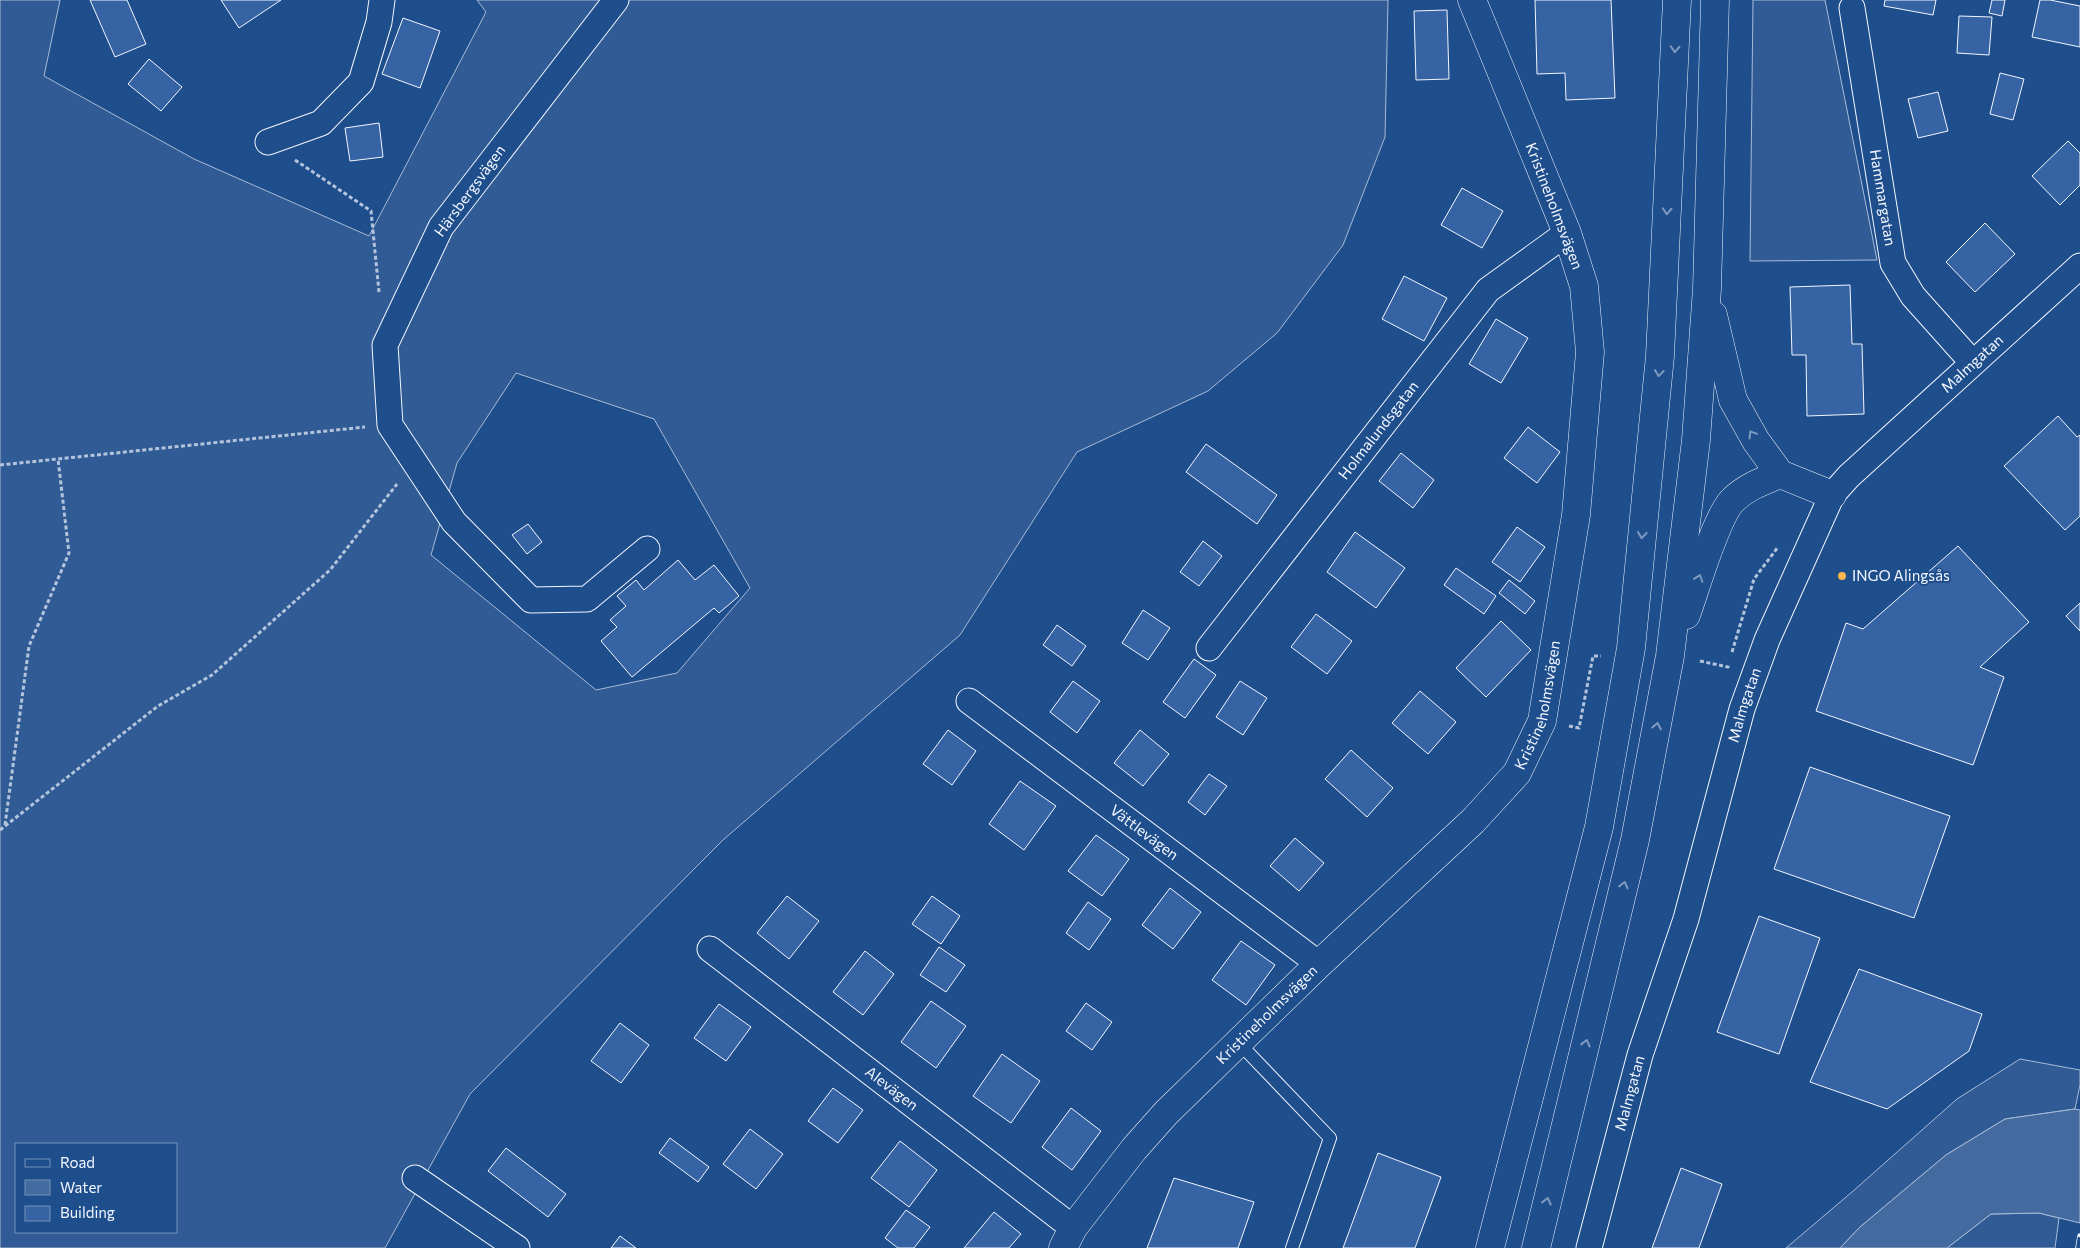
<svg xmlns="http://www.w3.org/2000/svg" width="2080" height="1248" font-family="Commissioner,sans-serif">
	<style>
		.built { fill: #305b95; stroke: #a8bbd7; fill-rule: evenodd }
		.water { fill: #446ba0; stroke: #a8bbd7 }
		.building { fill: #3563a3; stroke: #f2f6ff }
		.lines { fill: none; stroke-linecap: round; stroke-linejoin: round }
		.service-casing { stroke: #f2f6ff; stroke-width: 14 }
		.minor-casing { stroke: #f2f6ff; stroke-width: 27 }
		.tertiary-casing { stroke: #f2f6ff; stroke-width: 29 }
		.trunk-casing { stroke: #f2f6ff; stroke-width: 29 }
		.path { stroke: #b3c4dc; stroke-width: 3; stroke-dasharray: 4 2.5; stroke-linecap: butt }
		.service { stroke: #1f4e8c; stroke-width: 12 }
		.minor { stroke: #1f4e8c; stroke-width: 25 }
		.tertiary { stroke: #1f4e8c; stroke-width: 28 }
		.trunk { stroke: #1f4e8c; stroke-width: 28 }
		.rail-casing { stroke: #f2f6ff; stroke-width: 5.5 }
		.rail { stroke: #1f4e8c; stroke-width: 4; stroke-dasharray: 11; stroke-linecap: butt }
		.oneway { stroke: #7e9ac0 }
		.poi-dot { fill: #ffb74d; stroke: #1f4e8c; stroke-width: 2 }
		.labels { text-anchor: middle; stroke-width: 4; stroke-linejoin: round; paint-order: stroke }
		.street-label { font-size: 15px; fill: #f2f6ff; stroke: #1f4e8c }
		.poi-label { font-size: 15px; fill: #f2f6ff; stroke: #1f4e8c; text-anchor: start }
	</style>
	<rect width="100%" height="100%" fill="#1f4e8c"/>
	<g class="built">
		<path d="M0,0H60L44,76L194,159L369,236L486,12L477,0H1388L1385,137L1343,245L1277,333L1208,391L1077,452L960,635L723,840L470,1094L385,1248H0ZM516,373L654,419L750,588L677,673L596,690L431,555L457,463ZM16,1144H176V1232H16Z"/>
		<polygon points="1753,0 1825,0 1877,260 1750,261"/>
		<polygon points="2020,1059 2080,1070 2080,1085 2075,1109 2005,1119 1946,1155 1860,1227 1840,1248 1786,1248 1852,1192 1957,1099"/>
		<polygon points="2039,1213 2059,1218 2055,1248 1947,1248 1991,1214"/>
	</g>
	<polygon class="water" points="2075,1109 2080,1110 2080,1223 2039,1213 1991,1214 1947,1248 1840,1248 1860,1227 1946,1155 2005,1119"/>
	<g class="building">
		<polygon points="90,0 127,0 146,44 115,57"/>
		<polygon points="221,0 281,0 239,28"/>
		<polygon points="1535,0 1611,0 1615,98 1566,100 1565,73 1537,74"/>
		<polygon points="1885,0 1936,0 1933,15 1884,6"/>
		<polygon points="1992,0 2005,0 2002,16 1989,13"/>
		<polygon points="2040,0 2050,0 2080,6 2080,47 2032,37"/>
		<polygon points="1447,10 1449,79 1416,80 1414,11"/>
		<polygon points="1959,16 1992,17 1989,55 1957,53"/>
		<polygon points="403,18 440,31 420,88 382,74"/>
		<polygon points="149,59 182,87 161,111 128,84"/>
		<polygon points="2000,73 2024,79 2013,120 1990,114"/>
		<polygon points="1938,92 1948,131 1918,138 1908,99"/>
		<polygon points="379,123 383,157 350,161 345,128"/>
		<polygon points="2068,141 2080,153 2080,185 2060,205 2032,176"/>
		<polygon points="1462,188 1503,211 1482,248 1441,225"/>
		<polygon points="1985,223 2015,254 1975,292 1946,262"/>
		<polygon points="1404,276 1447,298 1424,341 1382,319"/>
		<polygon points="1850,285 1852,344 1862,344 1864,414 1807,416 1806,355 1792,355 1790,287"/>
		<polygon points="1496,319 1528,338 1501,383 1469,364"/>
		<polygon points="2058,416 2077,437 2080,435 2080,516 2065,530 2004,466"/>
		<polygon points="1528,427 1560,452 1537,483 1504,458"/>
		<polygon points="1206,444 1277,495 1257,524 1186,472"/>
		<polygon points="1401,453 1434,480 1413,508 1379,481"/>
		<polygon points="528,524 542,542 527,554 512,535"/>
		<polygon points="1517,527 1545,547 1520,582 1492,562"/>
		<polygon points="1355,532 1405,568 1376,608 1327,572"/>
		<polygon points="1203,541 1222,556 1199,586 1180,572"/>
		<polygon points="1958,546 2029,622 1980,667 2004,677 1973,765 1816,711 1846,623 1863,629"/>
		<polygon points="678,560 695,580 714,565 739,596 719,613 714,608 632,677 601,641 617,627 610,620 626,606 617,596 636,580 644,590"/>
		<polygon points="1456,568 1496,596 1484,614 1444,585"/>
		<polygon points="1509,580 1535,601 1525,614 1499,593"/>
		<polygon points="2080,603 2080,631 2066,616"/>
		<polygon points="1143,610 1170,628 1148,660 1122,643"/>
		<polygon points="1316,614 1352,641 1327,674 1291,647"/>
		<polygon points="1501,621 1531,650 1486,697 1456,668"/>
		<polygon points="1057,625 1086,646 1072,666 1043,645"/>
		<polygon points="1194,659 1216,675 1185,718 1163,702"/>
		<polygon points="1073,681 1100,701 1077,733 1050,712"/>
		<polygon points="1240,681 1267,698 1243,735 1216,717"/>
		<polygon points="1420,691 1456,722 1428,754 1392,723"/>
		<polygon points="948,730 976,751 952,785 923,764"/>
		<polygon points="1140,730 1169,754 1143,786 1114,763"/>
		<polygon points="1351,750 1393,788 1367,817 1325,779"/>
		<polygon points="1810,767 1950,816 1914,918 1774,869"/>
		<polygon points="1209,774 1227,786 1205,815 1188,802"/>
		<polygon points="1020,781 1056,806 1024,850 989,824"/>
		<polygon points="1096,835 1129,859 1102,896 1068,871"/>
		<polygon points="1295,838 1324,863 1299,891 1270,866"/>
		<polygon points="1170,888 1201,912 1173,949 1142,925"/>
		<polygon points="787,896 819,921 789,959 757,933"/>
		<polygon points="932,896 960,916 941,944 912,924"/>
		<polygon points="1088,902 1111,919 1089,950 1066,933"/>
		<polygon points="1759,916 1820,938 1779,1054 1717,1032"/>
		<polygon points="1241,941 1275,965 1246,1005 1212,980"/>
		<polygon points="939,947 965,965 946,992 920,975"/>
		<polygon points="865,951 894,974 863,1015 833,992"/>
		<polygon points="1859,969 1982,1014 1969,1051 1887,1109 1810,1082"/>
		<polygon points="931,1001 966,1026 936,1068 901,1042"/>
		<polygon points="1086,1003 1112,1022 1092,1050 1066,1031"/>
		<polygon points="719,1004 751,1027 726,1061 694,1038"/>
		<polygon points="620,1023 649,1045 621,1083 591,1061"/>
		<polygon points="1002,1054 1040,1081 1011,1123 973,1096"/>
		<polygon points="833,1088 863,1110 838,1143 808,1121"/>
		<polygon points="1071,1108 1101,1131 1072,1170 1042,1147"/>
		<polygon points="750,1129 783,1154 756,1189 723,1164"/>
		<polygon points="670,1138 709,1167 698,1182 659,1153"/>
		<polygon points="900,1141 937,1170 909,1207 871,1178"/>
		<polygon points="506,1148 566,1194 548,1217 488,1171"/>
		<polygon points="1378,1153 1441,1177 1415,1248 1343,1248"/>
		<polygon points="1681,1168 1722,1184 1699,1248 1652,1248"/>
		<polygon points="1174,1178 1254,1202 1238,1248 1147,1248"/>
		<polygon points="906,1210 930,1227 914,1248 898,1248 885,1238"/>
		<polygon points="994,1212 1021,1234 1009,1248 964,1248"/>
		<polygon points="620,1236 636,1248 611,1248"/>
	</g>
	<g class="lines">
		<g class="service-casing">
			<polyline id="service" points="1239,1043 1330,1138 1292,1248"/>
		</g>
		<g class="minor-casing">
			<g id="minor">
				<polyline points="616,0 441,227 385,345 390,425 454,522 531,600 587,599 647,549"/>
				<path id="s1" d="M1852,8L1893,263L1913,296L1972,362"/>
				<polyline points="268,142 321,123 361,82 379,22 382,0"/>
				<path id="s2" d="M1209,648L1488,290L1567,233"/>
				<path id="s3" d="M969,701L1319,964"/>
				<path id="s4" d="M710,949L1073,1228"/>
				<polyline points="415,1178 517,1248"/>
				<path id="s5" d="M1589,1248L1640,1055L1686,919L1742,709L1767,640L1832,495L1849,476L2080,266"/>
			</g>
		</g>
		<g class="tertiary-casing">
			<g id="tertiary">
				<path id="s6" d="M1063,1248L1073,1228L1134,1149L1166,1113L1319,964L1473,821L1517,773L1542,721L1576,515L1590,352L1584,286L1567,233L1472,0"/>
			</g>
		</g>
		<g class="trunk-casing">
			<g id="trunk">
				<polyline points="1713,315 1733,400 1756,441 1780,474 1832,495"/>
				<path d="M1686,615C1695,591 1716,516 1733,500C1746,487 1763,481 1780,474"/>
				<polyline points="1490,1248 1599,827 1631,648 1660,356 1677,0"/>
				<polyline points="1536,1248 1635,840 1670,656 1696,440 1707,289 1715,0"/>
			</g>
		</g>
		<g class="path">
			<polyline points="295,160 371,211 379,292"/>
			<polyline points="0,465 365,427"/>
			<polyline points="1732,652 1754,579 1778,547"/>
			<polyline points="1700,661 1728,667 1728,665"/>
			<polyline points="1569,726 1579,728 1593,656 1601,656"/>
			<polyline points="5,825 29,646 69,553 58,459"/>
			<polyline points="0,830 158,706 212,675 330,570 397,484"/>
		</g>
		<use href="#service" class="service"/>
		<use href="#minor" class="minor"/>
		<use href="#tertiary" class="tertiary"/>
		<use href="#trunk" class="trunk"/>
		<g class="rail-casing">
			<polyline id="rail" points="2078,1248 2080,1236"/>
		</g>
		<use href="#rail" class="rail"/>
	</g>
	<defs><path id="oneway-chevron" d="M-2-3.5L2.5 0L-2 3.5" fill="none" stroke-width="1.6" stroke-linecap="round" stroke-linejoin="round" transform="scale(1.25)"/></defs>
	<g class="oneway">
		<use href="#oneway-chevron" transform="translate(1675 49) rotate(93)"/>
		<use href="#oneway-chevron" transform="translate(1667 211) rotate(93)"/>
		<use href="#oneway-chevron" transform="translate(1659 373) rotate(96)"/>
		<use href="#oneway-chevron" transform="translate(1752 434) rotate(-121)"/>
		<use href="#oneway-chevron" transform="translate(1642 535) rotate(96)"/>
		<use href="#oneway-chevron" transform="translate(1699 578) rotate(-71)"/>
		<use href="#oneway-chevron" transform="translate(1657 726) rotate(-79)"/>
		<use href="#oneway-chevron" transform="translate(1624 885) rotate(-76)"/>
		<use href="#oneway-chevron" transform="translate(1586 1043) rotate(-76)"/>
		<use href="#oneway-chevron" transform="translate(1547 1201) rotate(-76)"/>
	</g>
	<circle class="poi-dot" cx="1842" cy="576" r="5"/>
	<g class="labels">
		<g class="street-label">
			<text transform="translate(470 191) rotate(-54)" y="5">Härsbergsvägen</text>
			<text dy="5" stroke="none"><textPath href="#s1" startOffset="192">Hammargatan</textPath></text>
			<text transform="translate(1554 206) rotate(69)" y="5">Kristineholmsvägen</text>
			<text dy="5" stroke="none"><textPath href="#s5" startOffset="985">Malmgatan</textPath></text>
			<text dy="5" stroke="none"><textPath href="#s2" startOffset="276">Holmalundsgatan</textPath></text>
			<text dy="5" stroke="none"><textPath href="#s6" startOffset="731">Kristineholmsvägen</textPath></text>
			<text dy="5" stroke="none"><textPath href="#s5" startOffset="565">Malmgatan</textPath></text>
			<text dy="5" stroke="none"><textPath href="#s3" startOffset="219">Vättlevägen</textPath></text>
			<text dy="5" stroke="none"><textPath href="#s6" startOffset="311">Kristineholmsvägen</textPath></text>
			<text dy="5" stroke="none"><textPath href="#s4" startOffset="229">Alevägen</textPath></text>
			<text dy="5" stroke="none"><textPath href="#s5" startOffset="160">Malmgatan</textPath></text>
		</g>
		<g class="poi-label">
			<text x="1852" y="581">INGO Alingsås</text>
		</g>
	</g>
	<rect x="15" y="1143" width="162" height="90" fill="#1f4e8c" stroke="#7391ba"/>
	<rect x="25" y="1159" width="25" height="8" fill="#1f4e8c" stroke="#7391ba"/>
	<text x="60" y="1168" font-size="15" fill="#f2f6ff">Road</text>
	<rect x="25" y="1180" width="25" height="15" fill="#446ba0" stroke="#7391ba"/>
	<text x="60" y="1193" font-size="15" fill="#f2f6ff">Water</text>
	<rect x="25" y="1206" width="25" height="15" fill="#3563a3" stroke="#7391ba"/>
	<text x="60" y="1218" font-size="15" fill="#f2f6ff">Building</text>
</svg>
